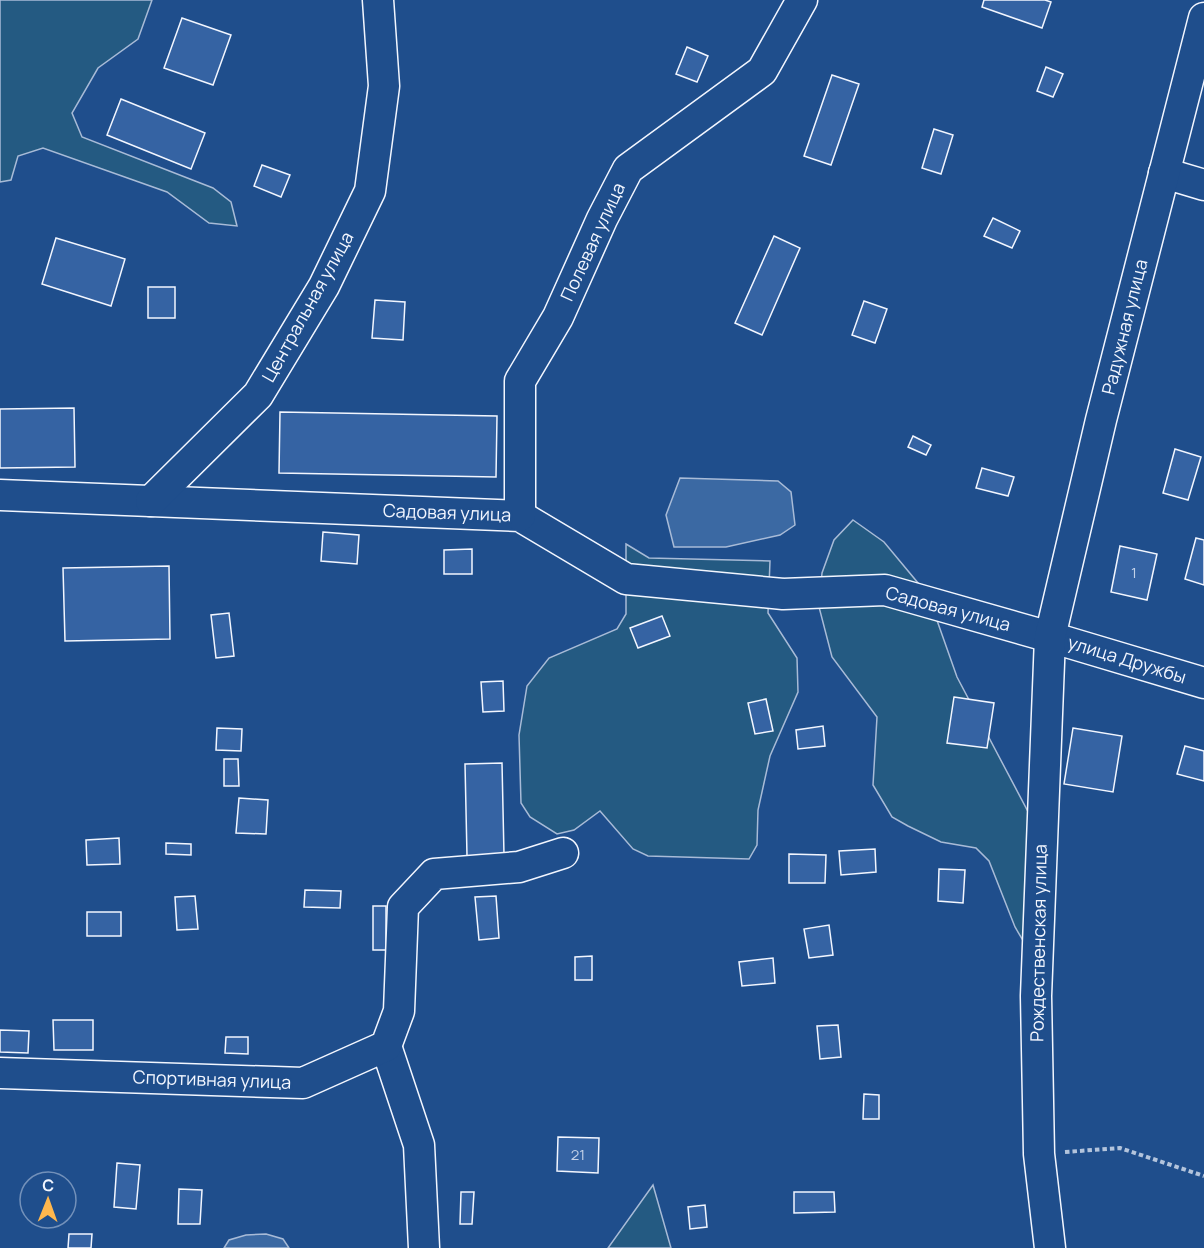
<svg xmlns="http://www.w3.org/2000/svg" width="1204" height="1248" font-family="Manrope,sans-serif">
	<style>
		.green { fill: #245a82; stroke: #a8bbd7; stroke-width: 1.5 }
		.water { fill: #3b69a3; stroke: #a8bbd7; stroke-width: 1.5 }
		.building { fill: #3563a3; stroke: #f2f6ff; stroke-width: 1.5 }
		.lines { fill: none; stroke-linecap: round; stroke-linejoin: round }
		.minor-casing { stroke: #f2f6ff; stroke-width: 33 }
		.path { stroke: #b3c4dc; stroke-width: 4; stroke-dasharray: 4.5 3; stroke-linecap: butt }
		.minor { stroke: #1f4e8c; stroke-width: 30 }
		.labels { text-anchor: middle; stroke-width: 4.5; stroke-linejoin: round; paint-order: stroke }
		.number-label { font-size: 15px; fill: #c3d1e8 }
		.street-label { font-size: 18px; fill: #f2f6ff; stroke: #1f4e8c }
	</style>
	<rect width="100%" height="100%" fill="#1f4e8c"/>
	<g class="green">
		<polygon points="0,0 152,0 138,39 98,68 72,113 82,137 213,188 231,202 237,226 209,223 167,192 43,148 18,156 11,180 0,182"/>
		<polygon points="853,520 884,542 928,595 957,677 1054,861 1034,959 1015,927 989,861 976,848 941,842 908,826 892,817 873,785 877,717 832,657 819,607 822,573 834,540"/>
		<polygon points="626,544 649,558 770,561 768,613 797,658 798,692 770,756 758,810 757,845 749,859 648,856 633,849 600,811 574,830 557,834 530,817 521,803 519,735 527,686 549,658 617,629 626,614"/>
		<polygon points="653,1185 671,1248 608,1248"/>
	</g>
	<g class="water">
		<polygon points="680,478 778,481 791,492 795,525 780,535 726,547 674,547 666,515"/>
		<polygon points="266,1234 283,1239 289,1248 224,1248 229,1240 246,1235"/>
	</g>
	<g class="building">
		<polygon points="984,0 1045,0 1051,2 1042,28 982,7"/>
		<polygon points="182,18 231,35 213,85 164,68"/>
		<polygon points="687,47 708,56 697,82 676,74"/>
		<polygon points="1046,67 1063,74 1053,97 1037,91"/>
		<polygon points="832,75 859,84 831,165 804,156"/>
		<polygon points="121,99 205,133 191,169 107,135"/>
		<polygon points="934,129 953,135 941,174 922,168"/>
		<polygon points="262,165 290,175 281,197 254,186"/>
		<polygon points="993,218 1020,231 1012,248 984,236"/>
		<polygon points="774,236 800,248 762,335 735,323"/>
		<polygon points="56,238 125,259 111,306 42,284"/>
		<rect x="148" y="287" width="27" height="31"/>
		<polygon points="375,300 405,302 403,340 372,338"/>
		<polygon points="864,301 887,309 875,343 852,335"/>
		<polygon points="74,408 75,467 0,468 0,409"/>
		<polygon points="280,412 497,416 496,477 279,473"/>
		<polygon points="913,436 931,445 926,455 908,447"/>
		<polygon points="1175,449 1201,457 1188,500 1163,493"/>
		<polygon points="982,468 1014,477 1008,496 976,488"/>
		<polygon points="323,532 359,535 357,564 321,561"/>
		<polygon points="1196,538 1204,540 1204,585 1185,579"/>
		<polygon points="1120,546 1157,554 1147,600 1111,592"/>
		<polygon points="472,549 472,574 444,574 444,550"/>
		<polygon points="169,566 170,639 65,641 63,568"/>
		<polygon points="229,613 234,656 216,658 211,615"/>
		<polygon points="662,616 670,636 638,648 630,628"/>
		<polygon points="503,681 504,711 483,712 481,682"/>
		<polygon points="954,697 994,703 987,748 947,743"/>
		<polygon points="766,699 773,731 755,734 748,703"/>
		<polygon points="823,726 825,746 798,749 796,730"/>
		<polygon points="217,728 242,729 241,751 216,750"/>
		<polygon points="1073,728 1122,736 1113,792 1064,784"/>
		<polygon points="1185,746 1204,751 1204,781 1177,774"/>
		<polygon points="224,759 238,759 239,786 224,786"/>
		<polygon points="502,763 504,855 467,856 465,764"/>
		<polygon points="239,798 268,800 266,834 236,833"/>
		<polygon points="119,838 120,864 87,865 86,840"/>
		<polygon points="166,843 191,844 191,855 166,854"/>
		<polygon points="875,849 876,872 841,875 839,851"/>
		<polygon points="789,854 826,855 825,883 789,883"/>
		<polygon points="939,869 965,870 963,903 938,901"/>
		<polygon points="305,890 341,891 340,908 304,907"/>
		<polygon points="195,896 198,929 177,930 175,897"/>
		<polygon points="496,896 499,938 479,940 475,897"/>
		<rect x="373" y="906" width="13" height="44"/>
		<rect x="87" y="912" width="34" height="24"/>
		<polygon points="829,925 833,955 809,958 804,929"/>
		<polygon points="592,956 592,980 575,980 575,957"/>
		<polygon points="773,958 775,983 742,986 739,962"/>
		<polygon points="53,1020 93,1020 93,1050 54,1050"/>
		<polygon points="838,1025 841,1057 820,1059 817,1026"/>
		<polygon points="0,1030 29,1031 28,1053 0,1052"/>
		<polygon points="226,1037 248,1037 248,1054 225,1053"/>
		<polygon points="864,1094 879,1095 879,1119 863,1119"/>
		<polygon points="558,1137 599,1138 598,1173 557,1171"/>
		<polygon points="117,1163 140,1165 136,1209 114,1207"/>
		<polygon points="179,1189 202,1190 200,1224 178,1224"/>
		<polygon points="461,1192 474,1192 472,1224 460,1224"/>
		<polygon points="794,1192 834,1192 835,1212 794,1213"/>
		<polygon points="705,1205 707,1227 690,1229 688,1207"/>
		<polygon points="69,1234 92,1234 91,1248 68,1248"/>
	</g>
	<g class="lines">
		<g class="minor-casing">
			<g id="minor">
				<polyline points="1164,173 1204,185"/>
				<polyline points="0,495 520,516 626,579 783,594 885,590 1050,637 1204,683"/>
				<polyline points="151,501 258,395 324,286 370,191 384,86 378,0"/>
				<polyline points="520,516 520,381 558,317 602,219 628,169 762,71 802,0"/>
				<polyline points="386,1046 419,1145 424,1248"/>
				<polyline points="0,1073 303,1083 386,1046 399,1011 403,907 434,874 519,867 563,853"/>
				<polyline points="1050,1248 1039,1154 1036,996 1050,637 1101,420 1204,18"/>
			</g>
		</g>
		<polyline class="path" points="1065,1152 1120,1148 1204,1176"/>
		<use href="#minor" class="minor"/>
	</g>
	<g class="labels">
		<g class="number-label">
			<text x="1134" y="578">1</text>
			<text x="578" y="1160">21</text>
		</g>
		<g class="street-label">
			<text transform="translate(593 242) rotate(-65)" y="6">Полевая улица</text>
			<text transform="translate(308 307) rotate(-61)" y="6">Центральная улица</text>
			<text transform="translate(1125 327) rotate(-76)" y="6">Радужная улица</text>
			<text transform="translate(447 513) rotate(2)" y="6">Садовая улица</text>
			<text transform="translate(948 609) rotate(15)" y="6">Садовая улица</text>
			<text transform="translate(1127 660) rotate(17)" y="6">улица Дружбы</text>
			<text transform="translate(1039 943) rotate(-89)" y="6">Рождественская улица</text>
			<text transform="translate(212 1080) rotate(2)" y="6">Спортивная улица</text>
		</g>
	</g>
	<g transform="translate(48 1200) rotate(1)"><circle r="28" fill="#1f4e8c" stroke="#7391ba" stroke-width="1.5"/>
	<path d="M0-4.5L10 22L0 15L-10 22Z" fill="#ffb74d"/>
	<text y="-9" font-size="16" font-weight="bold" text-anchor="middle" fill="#f2f6ff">С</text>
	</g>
</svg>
